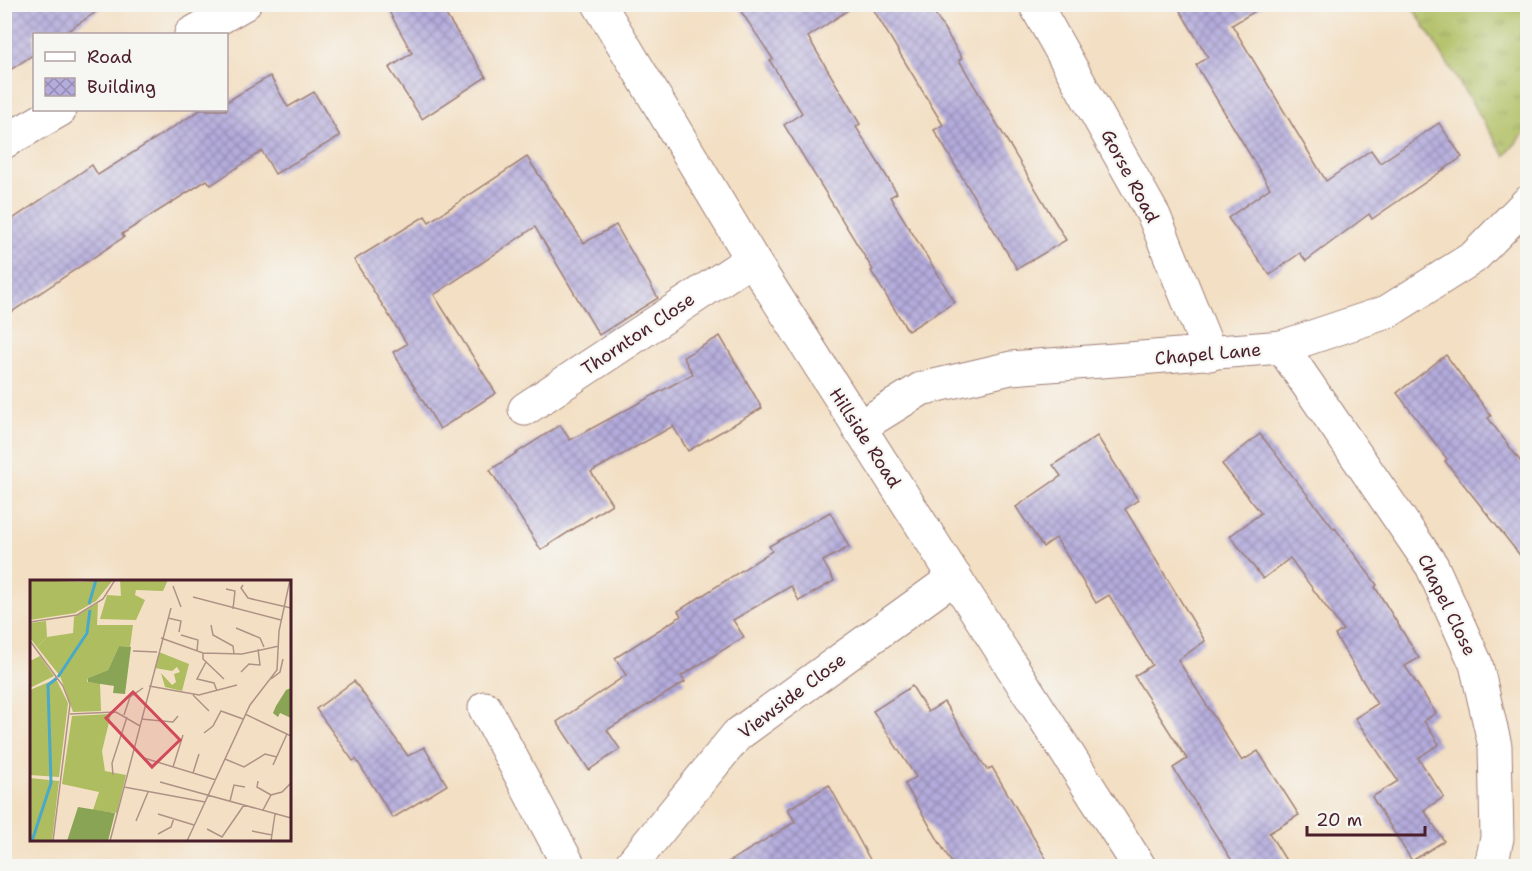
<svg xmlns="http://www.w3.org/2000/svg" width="1532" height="871" font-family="'Shantell Sans',sans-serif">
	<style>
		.grass { fill: url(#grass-tufts); stroke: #7c6e45; stroke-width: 1.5 }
		.building { fill: url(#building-cross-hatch) }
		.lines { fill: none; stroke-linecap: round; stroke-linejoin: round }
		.street-casing { stroke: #9e7f77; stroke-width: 35 }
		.street { stroke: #fff; stroke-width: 33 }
		.labels { text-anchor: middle; stroke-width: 4.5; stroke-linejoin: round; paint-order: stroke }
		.street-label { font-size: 18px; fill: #4a1f2b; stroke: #f6f6f2 }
		.inset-river { fill: none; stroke: #4aa9c9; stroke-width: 3 }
		.inset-road { fill: none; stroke: #af9286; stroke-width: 1.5 }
		.view { fill: #d1495b; fill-opacity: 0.15; stroke: #d1495b; stroke-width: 3 }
		.inset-edge { fill: none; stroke: #4a1f2b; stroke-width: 3 }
	</style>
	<defs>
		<pattern id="grass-tufts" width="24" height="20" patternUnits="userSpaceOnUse" patternTransform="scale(1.5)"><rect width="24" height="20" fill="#aebd5f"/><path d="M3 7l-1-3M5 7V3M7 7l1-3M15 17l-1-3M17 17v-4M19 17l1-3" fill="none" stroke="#90994f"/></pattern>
		<pattern id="building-cross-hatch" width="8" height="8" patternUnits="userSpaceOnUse" patternTransform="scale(1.5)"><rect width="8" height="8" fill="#b4acdc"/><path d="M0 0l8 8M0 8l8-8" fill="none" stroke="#948bb3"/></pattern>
	</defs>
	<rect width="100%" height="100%" fill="#f6f6f2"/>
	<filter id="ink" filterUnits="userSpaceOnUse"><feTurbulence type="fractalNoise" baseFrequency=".0167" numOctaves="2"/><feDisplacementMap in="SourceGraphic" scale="12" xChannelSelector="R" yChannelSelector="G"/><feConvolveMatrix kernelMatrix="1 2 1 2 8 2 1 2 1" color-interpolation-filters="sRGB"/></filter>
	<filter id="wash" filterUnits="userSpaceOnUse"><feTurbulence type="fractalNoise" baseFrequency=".008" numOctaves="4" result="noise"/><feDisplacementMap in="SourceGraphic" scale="24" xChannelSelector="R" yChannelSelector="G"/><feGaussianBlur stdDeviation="1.35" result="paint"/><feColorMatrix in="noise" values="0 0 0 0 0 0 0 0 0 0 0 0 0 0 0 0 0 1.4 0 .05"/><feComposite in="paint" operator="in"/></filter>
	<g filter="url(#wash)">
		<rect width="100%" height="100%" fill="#f3dfc3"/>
		<polygon class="grass" points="1411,5 1527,5 1527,130 1505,156"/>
		<g id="blocks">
			<g class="building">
				<polygon points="4,4 108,4 63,34 34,34 34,54 4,74"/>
				<polygon points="385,4 439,4 486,77 422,119 389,68 412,53"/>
				<polygon points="736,4 857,4 808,37 860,124 856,127 897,193 890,197 955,302 908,331 871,271 873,270 784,125 802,113 770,61 773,59"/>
				<polygon points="870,4 929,4 962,58 959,60 1066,240 1017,269 934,130 943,125"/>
				<polygon points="1176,4 1267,4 1232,25 1326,181 1371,150 1380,163 1439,123 1462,157 1372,219 1369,214 1306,261 1300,253 1270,275 1228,218 1270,188 1196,65 1208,57"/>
				<polygon points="270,76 288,107 314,92 340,136 275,174 262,151 211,185 207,180 122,234 124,237 4,317 4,225 92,165 98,175 200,110 226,110 226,102"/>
				<polygon points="527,157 584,243 616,225 658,298 599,335 535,227 434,295 496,393 440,429 393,352 407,344 354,260 425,216 429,222"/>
				<polygon points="720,336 762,408 688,451 673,426 591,472 612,504 541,550 490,470 560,425 570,440 693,374 683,357"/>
				<polygon points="1446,355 1491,416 1488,418 1527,470 1527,564 1445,461 1447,459 1397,393"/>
				<polygon points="1260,434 1334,529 1335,528 1377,585 1375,587 1419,658 1405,666 1436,713 1424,721 1439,744 1418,758 1444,797 1424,810 1444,841 1412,861 1372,797 1398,781 1355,718 1377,704 1335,635 1343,630 1290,558 1263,579 1230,536 1261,513 1222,464"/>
				<polygon points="1097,436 1138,500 1125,509 1205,641 1178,660 1242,761 1258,751 1299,815 1269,833 1290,867 1236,867 1173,768 1187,759 1134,676 1152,665 1109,595 1096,603 1056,538 1043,547 1016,507 1061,476 1053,465"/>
				<polygon points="830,512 849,547 823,561 834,581 799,601 791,586 733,620 744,637 681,676 685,682 607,730 620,749 589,770 557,722 626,675 615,658 681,616 678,611 772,551 769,546"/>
				<polygon points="354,681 408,756 424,747 447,785 393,818 356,759 353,761 316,709"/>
				<polygon points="912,686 928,712 944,702 987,770 992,767 1051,867 954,867 905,784 916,777 873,711"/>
				<polygon points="829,785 874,867 720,867 795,822 788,809"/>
			</g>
		</g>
	</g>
	<g filter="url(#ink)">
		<use href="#blocks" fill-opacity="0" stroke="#9e7f77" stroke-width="1.5"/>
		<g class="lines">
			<g class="street-casing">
				<g id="street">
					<polyline points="599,4 752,259 1139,866"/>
					<polyline points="1035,4 1154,216 1210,354"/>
					<polyline points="191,34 244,4"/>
					<polyline points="4,142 60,110"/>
					<polyline points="1282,347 1432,566 1476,664 1495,746 1497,838 1491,866"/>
					<polyline points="525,409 752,259"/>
					<polyline points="858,428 921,389 1011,368 1282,347 1387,312 1474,257 1528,202"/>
					<polyline points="485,708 569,866"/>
					<polyline points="630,866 737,735 955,577"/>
				</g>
			</g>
			<use href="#street" class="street"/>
		</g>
	</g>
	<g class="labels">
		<g class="street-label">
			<text transform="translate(1130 176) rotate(62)" y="6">Gorse Road</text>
			<text transform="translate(638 334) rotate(-34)" y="6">Thornton Close</text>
			<text transform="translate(1208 354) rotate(-5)" y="6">Chapel Lane</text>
			<text transform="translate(865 438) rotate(57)" y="6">Hillside Road</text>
			<text transform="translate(1447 605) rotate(64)" y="6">Chapel Close</text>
			<text transform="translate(792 696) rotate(-37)" y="6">Viewside Close</text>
		</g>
	</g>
	<g transform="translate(30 580)">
		<rect width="261" height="261" fill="#f3dfc3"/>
		<path d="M0,0L50,2L83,0L66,21L45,33L0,40ZM90,0H138L133,11L106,10L105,15L115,20L106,40L70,39L77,15L91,16ZM16,41L17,57L7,67L0,58V43ZM60,45H103L100,67L89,66L78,90L58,98L57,102L70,103L71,131L43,132L30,96ZM129,72L159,84L152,111L135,107L131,93L142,105L146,102L144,94L150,92L147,87L142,91L125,88ZM10,76L24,96L0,108V81ZM26,99L38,123L29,197L0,195V110ZM81,134L72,171L75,191L96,195L87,233L63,230L69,212L32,204L42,136ZM0,198L29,201L22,261H0Z" fill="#aebd5f"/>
		<path d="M89,66L101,67L95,114L83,113L84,106L58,102V98L78,90ZM261,108V138L250,133L248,137L243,133L246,126L256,110ZM48,227L85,233L78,261H37Z" fill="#8aa456"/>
		<path d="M68,23L67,45L59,46L30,96L7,67L17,57L43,53L44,37Z" fill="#aebd5f"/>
		<path class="inset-river" d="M59,24L66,0M28,97L57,53L60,30M2,261L21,203L18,105L27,98"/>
		<path class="inset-road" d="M213,5L211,8L218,18L261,28M143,6L151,27M196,9L205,11L203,29M163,17L251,40M138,38L151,41L149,52M0,42L47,35L73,19L85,0M181,45L183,55L203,66L204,74M206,48L230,58L234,67M151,55L168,60L167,71M131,58L173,73L212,74L249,66M0,61L33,106L40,124L23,261M103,71L127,72M173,73V79L194,99M176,82L167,99L184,103L187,111M211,92L219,84L230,85L228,69M241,99L250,92L253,79M119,106L169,115L207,105M163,115L179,131M40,134L86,132L110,146M215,134L261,156M94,135L100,117L113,108M111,139L143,142L148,136M174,153L183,146L191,131L213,139M114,178L186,200M195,179L214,187L235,174L247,177M243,185L257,154M143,187L153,155M163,193L169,174M83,195L82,183L97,137M228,201L227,207L241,215M130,202L261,238M94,207L175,222M200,221L204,205L215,207M233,230L241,215L252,212L261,203M128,234L164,245M106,241L118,212M177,249L192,257L214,225M222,251L242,255M128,254L141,247L144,238M80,261L141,28M157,261L220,125L247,90L249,51L260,0M241,261L245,234"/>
		<path class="view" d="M103,112L150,160L122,187L76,138Z"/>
		<rect width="261" height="261" class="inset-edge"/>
	</g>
	<rect width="1532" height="871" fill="none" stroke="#f6f6f2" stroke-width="24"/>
	<rect x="33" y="33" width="195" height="78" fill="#f6f6f2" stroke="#b1a0a2" stroke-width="1.5"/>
	<rect x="45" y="52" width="30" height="9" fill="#ffffff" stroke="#b1a0a2" stroke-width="1.5"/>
	<text x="87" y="63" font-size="18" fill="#4a1f2b">Road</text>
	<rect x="45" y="78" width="30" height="18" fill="url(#building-cross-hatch)" stroke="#b1a0a2" stroke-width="1.5"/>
	<text x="87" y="93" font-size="18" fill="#4a1f2b">Building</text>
	<path d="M1307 826v9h118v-9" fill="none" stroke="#4a1f2b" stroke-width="3"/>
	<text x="1316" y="826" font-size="18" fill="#4a1f2b" stroke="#f6f6f2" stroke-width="4.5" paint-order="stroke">20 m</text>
</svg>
